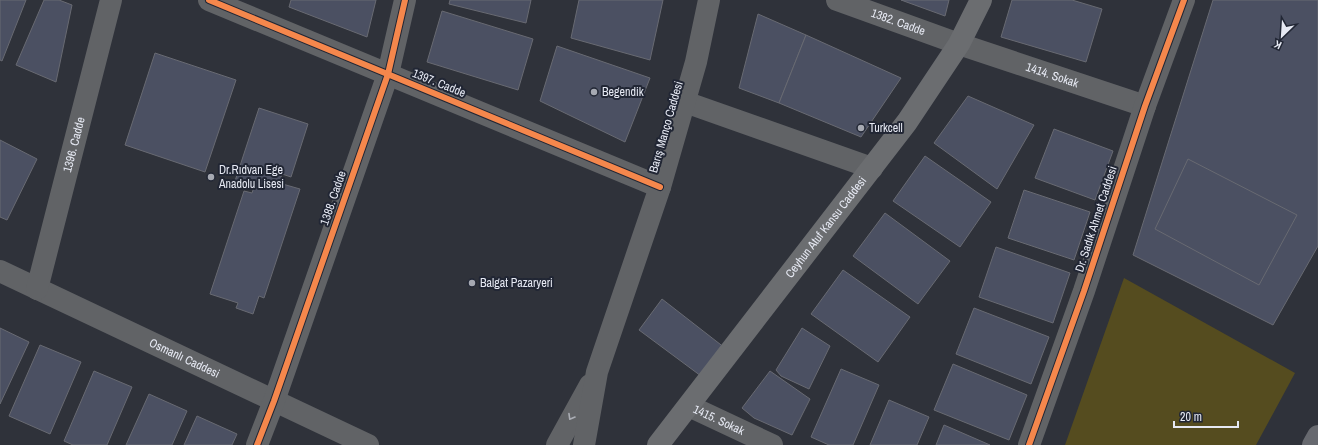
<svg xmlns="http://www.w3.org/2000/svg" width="1318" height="445" font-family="'Archivo Narrow',sans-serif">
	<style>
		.green { fill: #554c1f }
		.building { fill: #4b5062; stroke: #686a72 }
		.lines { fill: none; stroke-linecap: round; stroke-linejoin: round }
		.minor { stroke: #616366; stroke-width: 22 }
		.major { stroke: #6b6d70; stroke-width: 22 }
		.highway { stroke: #67696f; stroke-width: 22 }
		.cycleway-casing { stroke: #212634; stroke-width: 8 }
		.cycleway { stroke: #f5874c; stroke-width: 6 }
		.oneway { stroke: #aaadb4 }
		.poi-dot { fill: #a6a9b2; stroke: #212634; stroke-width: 1.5 }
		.labels { text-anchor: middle; stroke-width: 4; stroke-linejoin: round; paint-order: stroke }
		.street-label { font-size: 12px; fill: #e6e9f3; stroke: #212634 }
		.poi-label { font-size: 12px; fill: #e6e9f3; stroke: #212634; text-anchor: start }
	</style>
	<rect width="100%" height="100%" fill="#2f323a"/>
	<polygon class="green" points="1124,278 1295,373 1256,445 1065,445"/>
	<g class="building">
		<polygon points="0,0 26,0 2,61 0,60"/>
		<polygon points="44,0 59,0 72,5 56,82 16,65"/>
		<polygon points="291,0 376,0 367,37 289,7"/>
		<polygon points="450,0 531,0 526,23 449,4"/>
		<polygon points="579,0 663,0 650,60 571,38"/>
		<polygon points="901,0 949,0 945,16"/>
		<polygon points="1012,0 1072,0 1102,9 1086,62 1001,37"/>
		<polygon points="1213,0 1318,0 1318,246 1273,325 1133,255"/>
		<polygon points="442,11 533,39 518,90 427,62"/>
		<polygon points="758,14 806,35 779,103 739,88"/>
		<polygon points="806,35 901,78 861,137 779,103"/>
		<polygon points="557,46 650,78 625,142 540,101"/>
		<polygon points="155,53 236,80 205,172 125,145"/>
		<polygon points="968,96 1034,125 997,189 934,143"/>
		<polygon points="259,108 308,124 291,177 282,174 279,183 300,189 264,298 259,296 253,314 236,308 238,303 210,294 244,191 252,193 254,187 235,181"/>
		<polygon points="1054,129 1113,151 1095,200 1035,178"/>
		<polygon points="0,140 37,159 7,220 0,217"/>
		<polygon points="925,156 991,202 960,247 893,201"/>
		<polygon points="1188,159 1297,215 1259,285 1155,229"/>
		<polygon points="1024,190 1090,212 1074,260 1008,238"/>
		<polygon points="885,213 950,261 918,304 853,256"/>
		<polygon points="996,247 1070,273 1053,323 979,297"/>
		<polygon points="843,270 910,317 878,362 811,314"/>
		<polygon points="662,299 725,348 701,376 639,330"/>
		<polygon points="974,308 1049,337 1031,384 956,354"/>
		<polygon points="0,328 29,342 0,404"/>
		<polygon points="802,328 830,346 809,389 781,376 776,370"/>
		<polygon points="40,345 81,362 50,434 9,416"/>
		<polygon points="953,364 1027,395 1009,440 934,410"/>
		<polygon points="841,369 879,385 853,445 829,445 811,437"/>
		<polygon points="94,371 132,387 107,445 73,445 64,441"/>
		<polygon points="770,371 810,399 792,435 754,418 742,408"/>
		<polygon points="149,394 187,411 172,445 126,445"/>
		<polygon points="889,400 929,417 917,445 870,445"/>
		<polygon points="197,416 237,434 232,445 184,445"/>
		<polygon points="944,425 990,445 936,445"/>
	</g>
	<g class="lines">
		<g class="minor">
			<polyline points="209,0 660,187"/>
			<path id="s1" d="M837,0L959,44L1145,106"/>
			<polyline points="685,102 872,168"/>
			<path id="s2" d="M0,271L368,445"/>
			<path id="s3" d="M37,289L111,0"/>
			<path id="s4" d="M689,406L772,445"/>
			<polyline points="257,445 274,401 388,74 405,0"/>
			<polyline points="557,445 590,385"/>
			<polyline points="584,445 597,372 660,187 696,62 709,0"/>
			<polyline points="1029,445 1084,291 1145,106 1184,0"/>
		</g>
		<path class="major" id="s5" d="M658,445L907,122L959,44L981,0"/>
		<polyline class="highway" points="1313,445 1318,436"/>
		<g class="cycleway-casing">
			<g id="cycleway">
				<polyline points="209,0 660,187"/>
				<polyline points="257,445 274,401 388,74 405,0"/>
				<polyline points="1029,445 1084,291 1145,106 1184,0"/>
			</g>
		</g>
		<use href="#cycleway" class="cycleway"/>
	</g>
	<defs><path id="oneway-chevron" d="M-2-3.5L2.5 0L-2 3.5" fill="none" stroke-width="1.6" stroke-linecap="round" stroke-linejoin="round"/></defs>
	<use class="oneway" href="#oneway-chevron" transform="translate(571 417) rotate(120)"/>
	<g class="poi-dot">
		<circle cx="594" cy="92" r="4"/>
		<circle cx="861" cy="128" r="4"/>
		<circle cx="211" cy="177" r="4"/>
		<circle cx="472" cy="283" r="4"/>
	</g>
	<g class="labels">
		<g class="street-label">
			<text dy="4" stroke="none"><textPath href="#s1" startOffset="65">1382. Cadde</textPath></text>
			<text dy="4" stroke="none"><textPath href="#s1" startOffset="228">1414. Sokak</textPath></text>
			<text transform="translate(439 83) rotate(22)" y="4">1397. Cadde</text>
			<text transform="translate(666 127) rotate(-74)" y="4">Barış Manço Caddesi</text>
			<text dy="4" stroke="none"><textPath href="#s3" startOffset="149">1396. Cadde</textPath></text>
			<text transform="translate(333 198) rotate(-71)" y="4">1388. Cadde</text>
			<text transform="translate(1096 219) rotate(-72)" y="4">Dr. Sadık Ahmet Caddesi</text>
			<text dy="4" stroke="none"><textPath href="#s5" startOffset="275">Ceyhun Atuf Kansu Caddesi</textPath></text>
			<text dy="4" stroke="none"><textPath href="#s2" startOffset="204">Osmanlı Caddesi</textPath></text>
			<text dy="4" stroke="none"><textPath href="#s4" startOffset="33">1415. Sokak</textPath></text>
		</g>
		<g class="poi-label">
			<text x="602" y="96">Begendik</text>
			<text x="869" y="132">Turkcell</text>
			<text x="219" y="174">Dr.Rıdvan Ege<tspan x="219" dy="14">Anadolu Lisesi</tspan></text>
			<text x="480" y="287">Balgat Pazaryeri</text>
		</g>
	</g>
	<g transform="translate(1282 36) rotate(205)" stroke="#212634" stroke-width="3" paint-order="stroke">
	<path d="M0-3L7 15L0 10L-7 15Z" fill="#e6e9f3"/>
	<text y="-6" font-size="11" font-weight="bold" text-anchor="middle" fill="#e6e9f3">K</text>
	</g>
	<path d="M1174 421v6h64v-6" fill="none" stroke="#e6e9f3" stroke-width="2"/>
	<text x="1180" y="421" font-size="12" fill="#e6e9f3" stroke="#212634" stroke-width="3" paint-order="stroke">20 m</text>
</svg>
